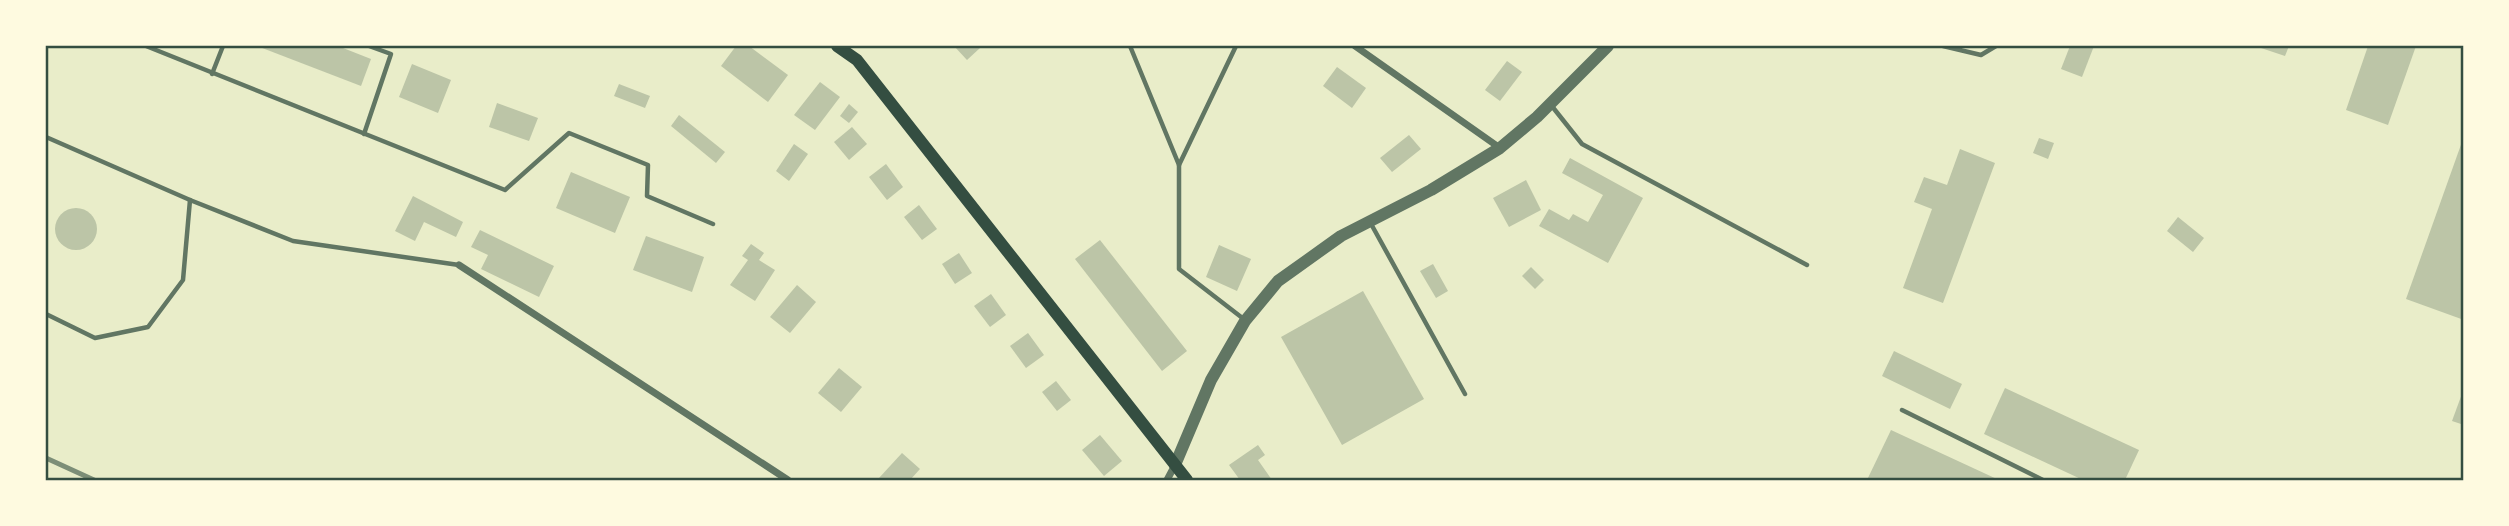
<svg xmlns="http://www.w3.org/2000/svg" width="2509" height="526" font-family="'Noto Sans',sans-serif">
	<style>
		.building { fill: #bcc5a7 }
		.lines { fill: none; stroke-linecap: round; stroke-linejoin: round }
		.service { stroke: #617663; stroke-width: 4.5 }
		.minor { stroke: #617663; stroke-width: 7 }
		.tertiary { stroke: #617663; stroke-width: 12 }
		.secondary { stroke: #344e41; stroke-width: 12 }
		.rail { stroke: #7c8e77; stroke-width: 5 }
		.neatline { fill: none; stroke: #344e41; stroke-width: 2.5 }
	</style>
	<rect width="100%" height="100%" fill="#e9edc9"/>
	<g class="building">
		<polygon points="257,46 338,46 371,59 361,86"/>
		<polygon points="736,46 749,46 788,75 768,102 721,66"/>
		<polygon points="954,46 977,46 980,48 967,60"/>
		<polygon points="2070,46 2094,46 2082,77 2061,69"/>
		<polygon points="2255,46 2289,46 2285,56"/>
		<polygon points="2368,46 2416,46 2388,125 2346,110"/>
		<polygon points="1507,61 1522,72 1500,101 1485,90"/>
		<polygon points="412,64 451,80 438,113 399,97"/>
		<polygon points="1337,67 1366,88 1352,108 1323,86"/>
		<polygon points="820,82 840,97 815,130 794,115"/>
		<polygon points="619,84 650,96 645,108 614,96"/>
		<polygon points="497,103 538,118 529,141 489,127"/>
		<polygon points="849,104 858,112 849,123 840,116"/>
		<polygon points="679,115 725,152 716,163 671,126"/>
		<polygon points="852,127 867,144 849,160 834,142"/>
		<polygon points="1409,135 1421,149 1392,172 1380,158"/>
		<polygon points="2039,138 2054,143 2048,159 2033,153"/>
		<polygon points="2463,139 2464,139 2464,320 2406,299"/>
		<polygon points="794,144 808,154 789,181 776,171"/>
		<polygon points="1960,149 1995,163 1943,303 1903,288 1932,209 1914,202 1924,177 1947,185"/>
		<polygon points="1570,158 1643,198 1608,263 1539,226 1549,209 1569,220 1573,214 1588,222 1603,195 1562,173"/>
		<polygon points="886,164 903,187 887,200 869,177"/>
		<polygon points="571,172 630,197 615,233 556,208"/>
		<polygon points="1526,180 1541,210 1509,227 1493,198"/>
		<polygon points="413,196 463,222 456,237 424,222 415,241 395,231"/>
		<polygon points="919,205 937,229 922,240 904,217"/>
		<circle cx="76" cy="229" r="21"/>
		<polygon points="2178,217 2204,238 2193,252 2167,231"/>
		<polygon points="480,230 554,266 539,297 481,269 488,255 471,247"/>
		<polygon points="646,236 704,257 692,292 633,270"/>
		<polygon points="1100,240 1187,351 1162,371 1075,259"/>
		<polygon points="751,244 764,253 759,260 775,270 755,301 730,285 748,260 742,256"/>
		<polygon points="1219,245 1251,259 1237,291 1206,277"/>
		<polygon points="959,253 972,273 955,284 942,264"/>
		<polygon points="1433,264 1448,291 1436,298 1420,271"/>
		<polygon points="1531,267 1544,280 1535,289 1522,276"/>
		<polygon points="797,285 816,302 790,333 770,317"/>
		<polygon points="1363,291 1424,399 1342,445 1281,337"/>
		<polygon points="991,294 1006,315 990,327 974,306"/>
		<polygon points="1028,333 1044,355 1026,368 1010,346"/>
		<polygon points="1894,351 1962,384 1950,409 1882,376"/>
		<polygon points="839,368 862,387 841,412 818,393"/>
		<polygon points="1056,381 1071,400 1057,411 1042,392"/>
		<polygon points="2005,388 2139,450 2125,480 2083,480 1984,434"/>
		<polygon points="2463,391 2464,391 2464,425 2452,421"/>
		<polygon points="1891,430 1999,480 1867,480"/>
		<polygon points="1100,435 1122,461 1104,476 1082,450"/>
		<polygon points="1258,445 1265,455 1258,460 1272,480 1240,480 1229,465"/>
		<polygon points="902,453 920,469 910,480 882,480 879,478"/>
	</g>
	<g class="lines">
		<g class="service">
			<polyline points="146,46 505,190 569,133 648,165 647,196 713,224"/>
			<polyline points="1130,46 1179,165 1179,269 1245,320"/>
			<polyline points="1943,46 1981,55 1996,46"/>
			<polyline points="212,74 223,46"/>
			<polyline points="1551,105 1582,144 1807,265"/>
			<polyline points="364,134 391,54 369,46"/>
			<polyline points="46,137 190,200 293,241 459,265"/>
			<polyline points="1179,165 1236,46"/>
			<polyline points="1370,222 1465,394"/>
			<polyline points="46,314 95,338 148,327 183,280 190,200"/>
			<polyline points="1902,410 2043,480"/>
		</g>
		<g class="minor">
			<polyline points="1355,46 1500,148"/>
			<polyline points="459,265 788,480"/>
			<polyline points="1167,480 1175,465"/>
		</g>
		<polyline class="tertiary" points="1175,465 1211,380 1245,321 1278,281 1341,236 1431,190 1500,148 1537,117 1608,46"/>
		<polyline class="secondary" points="837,46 857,60 1187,480"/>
		<polyline class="rail" points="46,458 94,480"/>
	</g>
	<rect width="2509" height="526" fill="none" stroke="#fefae0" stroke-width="94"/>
	<rect x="47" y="47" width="2415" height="432" class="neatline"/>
</svg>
